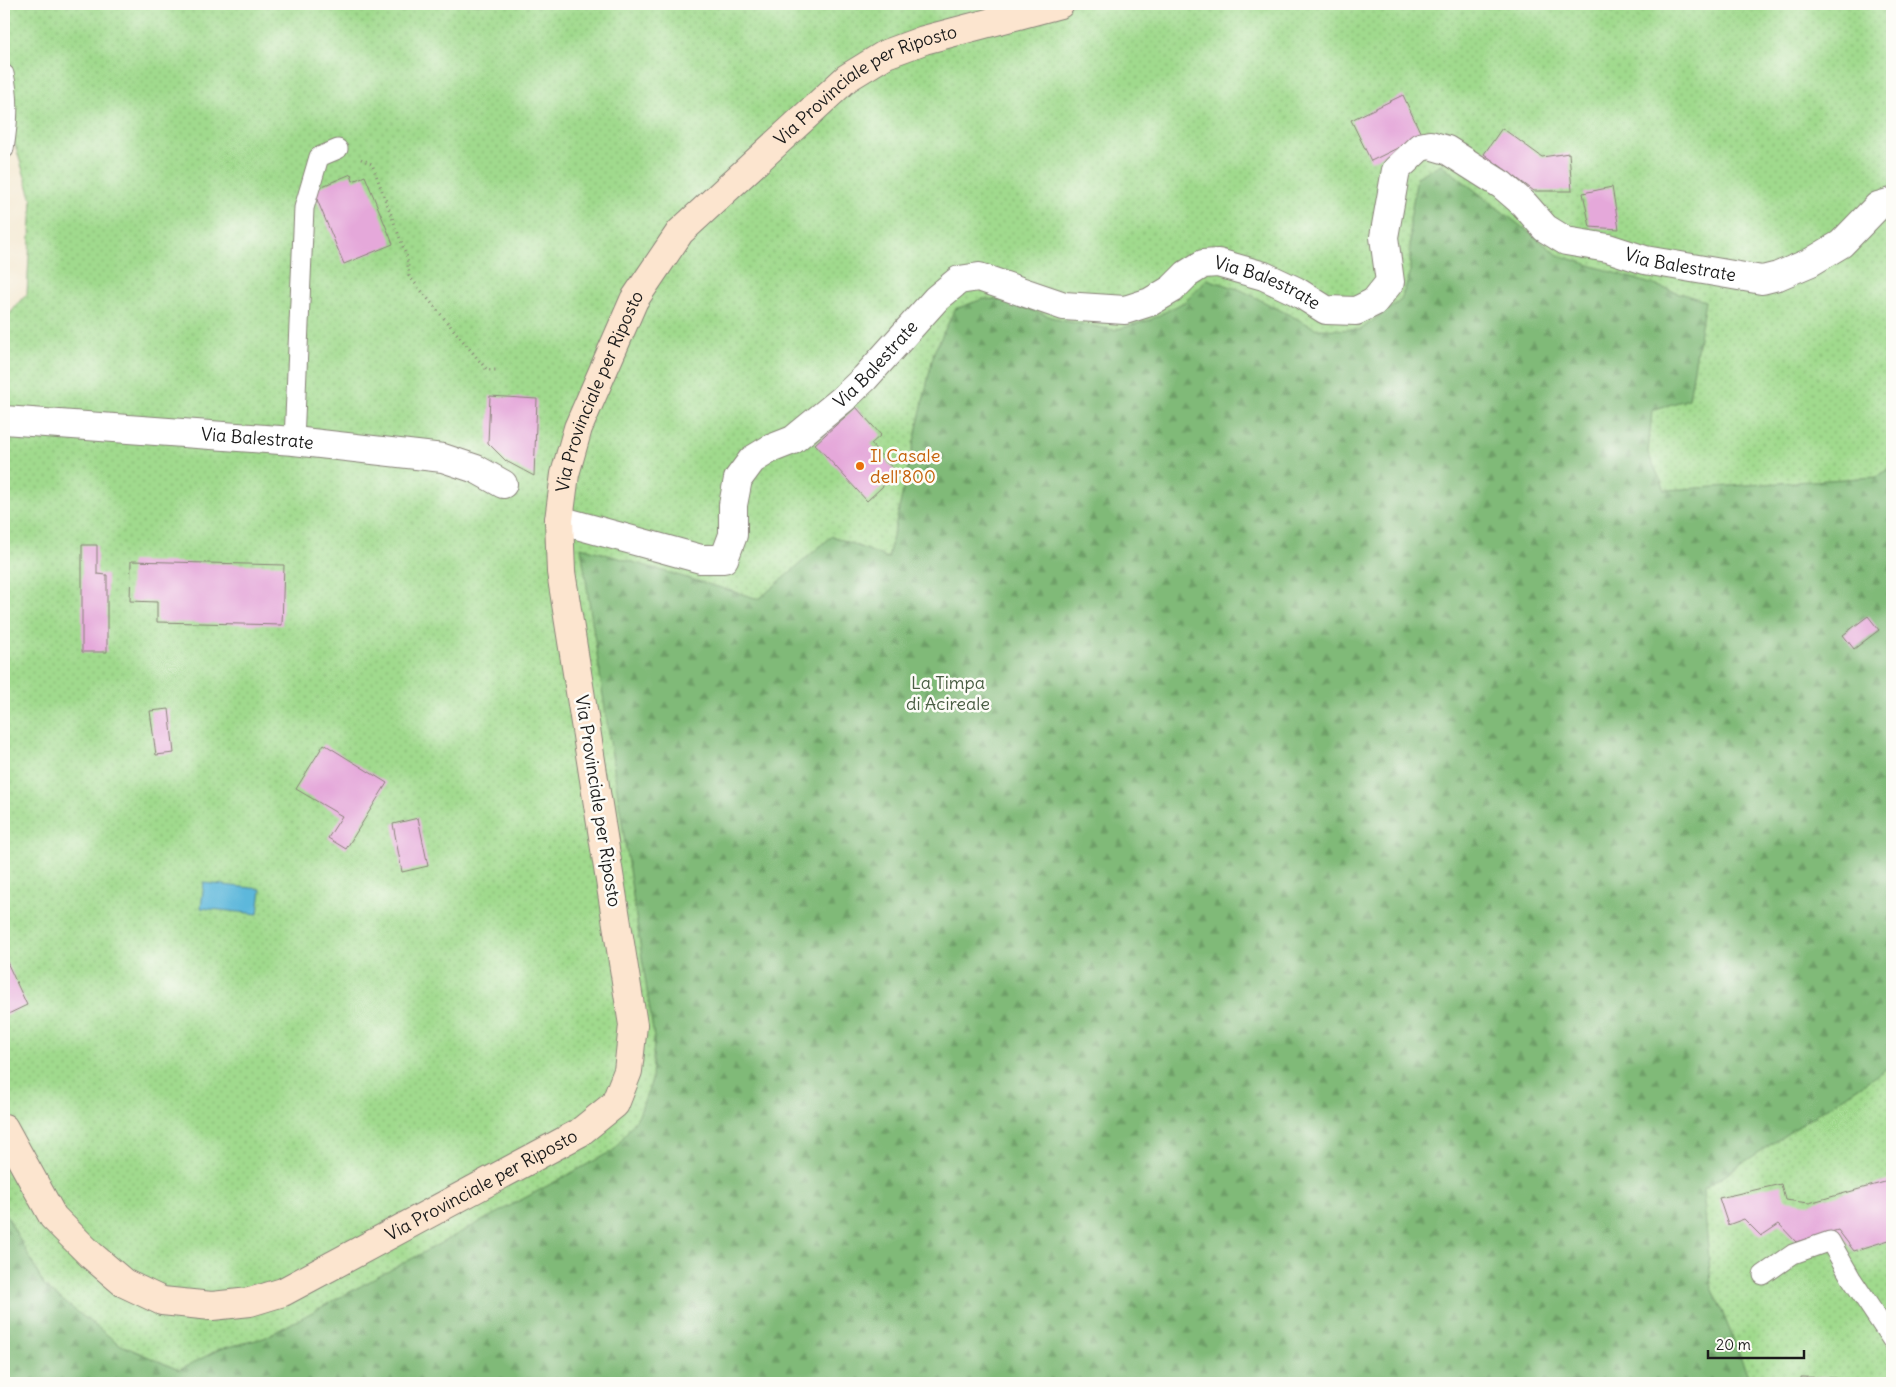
<svg xmlns="http://www.w3.org/2000/svg" width="1896" height="1387" font-family="Delius,sans-serif">
	<style>
		.green { fill: url(#green-dots); stroke: #5e7b54 }
		.forest { fill: url(#forest-firs); stroke: #4e6b4a }
		.water { fill: #5db8db; stroke: #3c6a7c }
		.building { fill: #e5a8da }
		.lines { fill: none; stroke-linecap: round; stroke-linejoin: round }
		.lane-casing { stroke: #888278; stroke-width: 21 }
		.street-casing { stroke: #888278; stroke-width: 30 }
		.secondary-casing { stroke: #888278; stroke-width: 30 }
		.path { stroke: #888278; stroke-width: 3; stroke-dasharray: 1 4; stroke-linecap: butt }
		.lane { stroke: #fff; stroke-width: 19 }
		.street { stroke: #fff; stroke-width: 28 }
		.secondary { stroke: #fce5cf; stroke-width: 28 }
		.food-dot { fill: #e8710a; stroke: #fdfcf7; stroke-width: 2 }
		.labels { text-anchor: middle; stroke-width: 5; stroke-linejoin: round; paint-order: stroke }
		.street-label { font-size: 18px; fill: #1c1c1c; stroke: #fdfcf7 }
		.food-label { font-size: 18px; fill: #c56008; stroke: #fdfcf7; text-anchor: start }
		.park-label { font-size: 18px; fill: #4a5e44; stroke: #fdfcf7 }
	</style>
	<defs>
		<pattern id="green-dots" width="8" height="8" patternUnits="userSpaceOnUse" patternTransform="scale(1.25)"><rect width="8" height="8" fill="#a0da8d"/><path d="M2 2h.1M6 6h.1" fill="none" stroke="#89ba79" stroke-width="1.8" stroke-linecap="round"/></pattern>
		<pattern id="forest-firs" width="22" height="20" patternUnits="userSpaceOnUse" patternTransform="scale(1.25)"><rect width="22" height="20" fill="#80ba78"/><path d="M5 1l3.5 6h-7zM16 11l3.5 6h-7z" fill="#6e9f67"/></pattern>
	</defs>
	<rect width="100%" height="100%" fill="#fdfcf7"/>
	<filter id="ink" filterUnits="userSpaceOnUse"><feTurbulence type="fractalNoise" baseFrequency=".02" numOctaves="2"/><feDisplacementMap in="SourceGraphic" scale="10" xChannelSelector="R" yChannelSelector="G"/><feConvolveMatrix kernelMatrix="1 2 1 2 8 2 1 2 1" color-interpolation-filters="sRGB"/></filter>
	<filter id="wash" filterUnits="userSpaceOnUse"><feTurbulence type="fractalNoise" baseFrequency=".0096" numOctaves="4" result="noise"/><feDisplacementMap in="SourceGraphic" scale="20" xChannelSelector="R" yChannelSelector="G"/><feGaussianBlur stdDeviation="1.12" result="paint"/><feColorMatrix in="noise" values="0 0 0 0 0 0 0 0 0 0 0 0 0 0 0 0 0 1.4 0 .05"/><feComposite in="paint" operator="in"/></filter>
	<g filter="url(#wash)">
		<rect width="100%" height="100%" fill="#f4e9d3"/>
		<polygon class="green" points="4,4 1892,4 1892,1383 4,1383 4,320 27,294 32,200 4,109"/>
		<polygon class="forest" points="1441,164 1558,255 1705,301 1689,399 1652,410 1648,453 1665,490 1877,477 1892,467 1892,1065 1703,1189 1711,1284 1751,1383 4,1383 4,1210 45,1287 119,1344 179,1370 220,1349 264,1338 614,1150 639,1115 652,1080 654,1038 581,547 759,599 832,536 888,558 934,352 955,309 983,299 1003,300 1060,320 1114,330 1150,320 1186,301 1207,279 1241,290 1317,329 1360,330 1401,300 1410,274 1410,220 1417,177"/>
		<polygon class="water" points="204,883 261,889 258,914 201,908"/>
		<g id="blocks">
			<g class="building">
				<polygon points="1403,95 1422,136 1371,161 1351,120"/>
				<polygon points="1502,128 1542,157 1569,153 1572,191 1534,191 1484,154"/>
				<polygon points="351,174 353,181 365,176 393,244 344,264 313,190"/>
				<polygon points="1612,187 1619,229 1590,227 1583,193"/>
				<polygon points="490,396 537,399 534,476 506,461 488,443"/>
				<polygon points="856,407 881,435 871,444 897,473 867,501 815,444"/>
				<polygon points="82,545 97,545 97,574 107,575 107,652 82,652"/>
				<polygon points="131,561 284,565 282,625 157,622 157,602 130,601"/>
				<polygon points="1868,616 1879,630 1854,649 1843,635"/>
				<polygon points="169,709 174,753 156,755 150,711"/>
				<polygon points="324,744 387,783 346,849 328,838 342,816 296,789"/>
				<polygon points="418,818 428,866 402,872 393,824"/>
				<polygon points="5,958 27,1005 4,1016 4,959"/>
				<polygon points="1892,1180 1892,1239 1854,1251 1838,1230 1796,1242 1779,1224 1761,1236 1744,1219 1728,1225 1719,1198 1781,1184 1785,1200 1809,1203"/>
				<polygon points="1801,1377 1836,1378 1835,1383 1801,1383"/>
			</g>
		</g>
	</g>
	<g filter="url(#ink)">
		<use href="#blocks" fill-opacity="0" stroke="#888278" stroke-width="1"/>
		<g class="lines">
			<g class="lane-casing">
				<g id="lane">
					<path d="M4,74C10,100 8,124 4,149"/>
					<polyline points="294,441 304,208 319,157 338,149"/>
					<polyline points="1763,1275 1793,1254 1830,1241 1851,1278 1892,1340"/>
				</g>
			</g>
			<g class="street-casing">
				<g id="street">
					<path id="s1" d="M4,420L294,441L443,458L476,469L503,484"/>
					<path id="s2" d="M559,520L701,559H724L733,535V505L738,479L752,460L770,449L793,440L843,399L865,378L936,299L959,280L979,277L1064,306L1125,310L1150,302L1172,289L1187,274L1203,264L1218,263L1264,276L1296,291L1326,310L1356,311L1374,302L1390,282L1384,237L1396,170L1420,147L1430,145L1447,150L1502,185L1524,204L1545,228L1566,241L1608,248L1645,260L1762,280L1778,276L1811,262L1841,244L1878,206L1892,202"/>
				</g>
			</g>
			<g class="secondary-casing">
				<g id="secondary">
					<path id="s3" d="M4,1128L53,1217L91,1255L124,1283L162,1301L212,1306L250,1302L283,1292L579,1133L615,1104L628,1071L633,1025L561,572L559,520L565,474L578,428L634,300L680,232L847,78L886,54L924,40L1060,4"/>
				</g>
			</g>
			<polyline class="path" points="361,159 372,164 407,257 409,276 487,370 497,370"/>
			<use href="#lane" class="lane"/>
			<use href="#street" class="street"/>
			<use href="#secondary" class="secondary"/>
		</g>
	</g>
	<circle class="food-dot" cx="860" cy="466" r="5"/>
	<g class="labels">
		<g class="street-label">
			<text dy="6" stroke="none"><textPath href="#s3" startOffset="1894">Via Provinciale per Riposto</textPath></text>
			<text dy="6" stroke="none"><textPath href="#s2" startOffset="1468">Via Balestrate</textPath></text>
			<text dy="6" stroke="none"><textPath href="#s2" startOffset="884">Via Balestrate</textPath></text>
			<text dy="6" stroke="none"><textPath href="#s2" startOffset="434">Via Balestrate</textPath></text>
			<text dy="6" stroke="none"><textPath href="#s3" startOffset="1474">Via Provinciale per Riposto</textPath></text>
			<text dy="6" stroke="none"><textPath href="#s1" startOffset="254">Via Balestrate</textPath></text>
			<text transform="translate(598 801) rotate(81)" y="6">Via Provinciale per Riposto</text>
			<text dy="6" stroke="none"><textPath href="#s3" startOffset="589">Via Provinciale per Riposto</textPath></text>
		</g>
		<g class="food-label">
			<text x="870" y="462">Il Casale<tspan x="870" dy="21">dell'800</tspan></text>
		</g>
		<g class="park-label">
			<text x="948" y="689">La Timpa<tspan x="948" dy="21">di Acireale</tspan></text>
		</g>
	</g>
	<rect width="1896" height="1387" fill="none" stroke="#fdfcf7" stroke-width="20"/>
	<path d="M1708 1350v8h96v-8" fill="none" stroke="#1c1c1c" stroke-width="2.5"/>
	<text x="1716" y="1350" font-size="15" fill="#1c1c1c" stroke="#fdfcf7" stroke-width="4" paint-order="stroke">20 m</text>
</svg>
